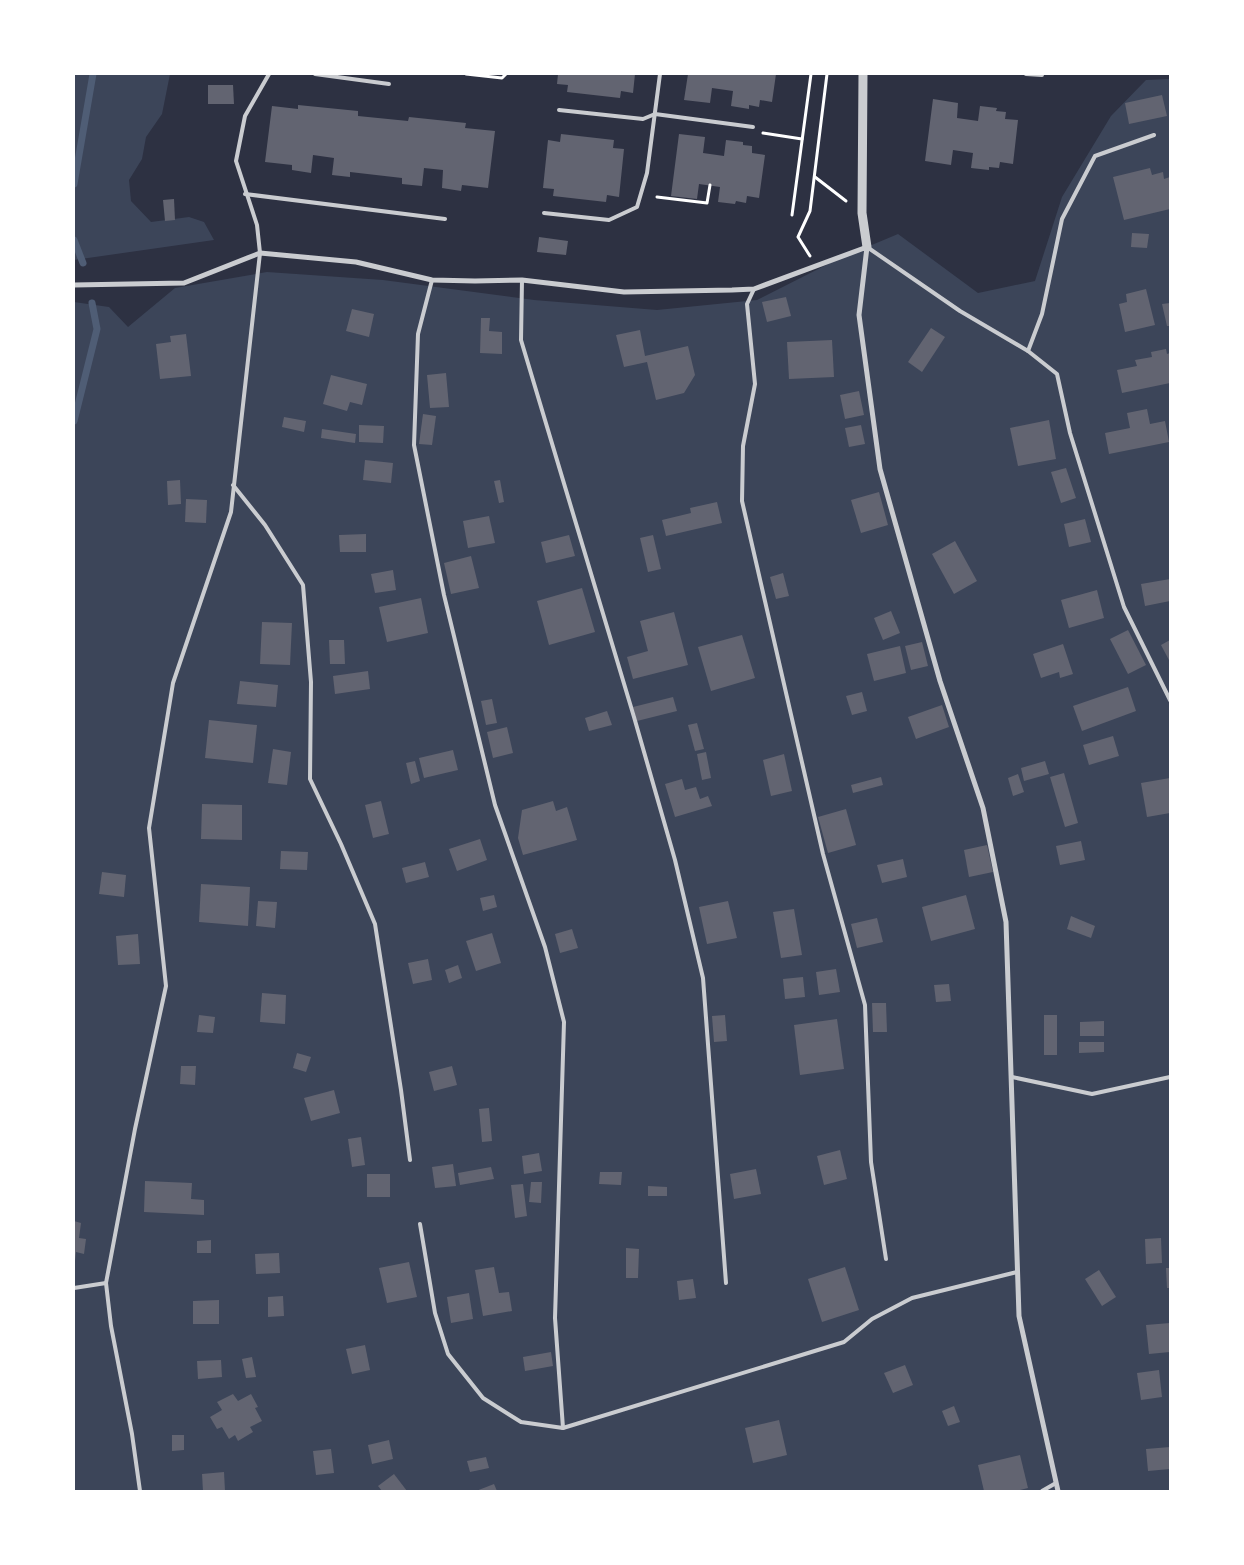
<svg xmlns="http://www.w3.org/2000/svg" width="1244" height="1565" font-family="'DM Sans',sans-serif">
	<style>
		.green { fill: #3c4559 }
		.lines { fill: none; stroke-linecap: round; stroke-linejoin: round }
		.stream { stroke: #4f5d75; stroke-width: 7 }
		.building { fill: #626471 }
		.path { stroke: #fff; stroke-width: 3 }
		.service { stroke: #caccd0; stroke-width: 4 }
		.minor { stroke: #caccd0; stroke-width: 5 }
		.tertiary { stroke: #caccd0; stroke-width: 9 }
	</style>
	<rect width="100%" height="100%" fill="#2d3142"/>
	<g class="green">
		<polygon points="74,74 170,74 162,114 146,137 142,159 129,180 131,201 151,222 189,217 204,222 214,240 74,260"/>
		<polygon points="1170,79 1170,1491 74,1491 74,302 109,307 128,327 175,288 267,272 383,280 534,300 657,310 757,300 836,260 898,234 978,293 1035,281 1062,197 1111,116 1146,80"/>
	</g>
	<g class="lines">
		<g class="stream">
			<polyline points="74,184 93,74"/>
			<polyline points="74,240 83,263"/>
			<polyline points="74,421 97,329 92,303"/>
		</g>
	</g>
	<g class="building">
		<polygon points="558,74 635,74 633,93 621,91 620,98 567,92 568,85 557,84"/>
		<polygon points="688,74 776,74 772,102 760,100 759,107 749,105 749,109 731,106 733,91 712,88 710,103 684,100"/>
		<polygon points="208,85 233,85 234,104 208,104"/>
		<polygon points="1162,95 1167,116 1129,124 1125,103"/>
		<polygon points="933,99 958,103 957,118 978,121 980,106 997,108 996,111 1006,112 1005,119 1018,120 1013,164 1000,162 999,168 989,167 989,170 971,168 973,153 953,150 951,165 925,161"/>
		<polygon points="298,105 358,111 358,116 408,121 409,117 466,123 465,128 495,131 488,188 462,185 461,191 442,188 443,170 424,168 422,186 402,184 402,178 350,172 350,177 332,175 334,158 313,155 311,173 292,170 292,165 265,162 272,106 298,109"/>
		<polygon points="561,134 614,140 613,148 624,149 619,197 607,195 606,202 553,196 554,189 543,188 548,140 560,142"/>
		<polygon points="679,134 705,137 703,153 724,156 726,140 743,142 743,145 752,146 752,153 765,155 759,198 747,196 746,203 736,201 735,204 718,202 720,187 699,184 697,199 671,196"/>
		<polygon points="1150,168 1152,175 1163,172 1164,179 1170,177 1170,209 1124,220 1113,177"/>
		<polygon points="174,199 175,220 165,221 163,200"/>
		<polygon points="1132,233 1149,234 1147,248 1131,247"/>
		<polygon points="539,237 568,241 566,255 537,252"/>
		<polygon points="1146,289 1155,325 1125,332 1119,304 1127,302 1126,294"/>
		<polygon points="786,297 791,316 767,322 762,302"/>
		<polygon points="1170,303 1170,326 1167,326 1162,304"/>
		<polygon points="352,309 374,314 369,337 346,331"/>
		<polygon points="481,318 490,318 489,331 502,332 502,354 480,353"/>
		<polygon points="931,328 945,337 922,372 908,362"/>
		<polygon points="640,330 645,356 688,346 695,375 684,393 656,400 647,362 624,367 616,335"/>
		<polygon points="186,334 191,376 160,379 156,344 171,342 170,336"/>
		<polygon points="832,340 834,377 789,379 787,342"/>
		<polygon points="1166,349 1167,354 1170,353 1170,383 1122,393 1117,370 1137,366 1135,360 1152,357 1151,352"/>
		<polygon points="446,373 449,407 430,408 427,375"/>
		<polygon points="331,375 367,384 362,405 350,402 347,411 323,404"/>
		<polygon points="859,391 864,415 845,419 840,395"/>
		<polygon points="1147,409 1150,424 1165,421 1169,442 1109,454 1105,433 1130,428 1127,413"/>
		<polygon points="423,414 436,416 432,445 419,444"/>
		<polygon points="284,417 306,421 304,432 282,427"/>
		<polygon points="1049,420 1056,459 1018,466 1010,428"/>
		<polygon points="359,425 384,426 383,443 359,442"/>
		<polygon points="861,425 865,444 849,447 845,428"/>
		<polygon points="322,429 356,434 355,443 321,438"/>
		<polygon points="365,460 393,463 391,483 363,480"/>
		<polygon points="1066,468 1076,498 1061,503 1051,472"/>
		<polygon points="180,480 181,504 168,505 167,481"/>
		<polygon points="500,480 504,502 499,503 494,481"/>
		<polygon points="879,492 888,525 861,533 851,500"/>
		<polygon points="186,499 207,500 206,523 185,522"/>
		<polygon points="717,502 722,523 666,536 662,520 691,513 690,508"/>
		<polygon points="489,516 495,543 468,548 463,521"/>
		<polygon points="1085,519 1091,542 1069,547 1064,524"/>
		<polygon points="366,534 366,552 340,552 339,535"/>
		<polygon points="569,535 575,556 546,563 541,542"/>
		<polygon points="653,535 661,569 648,572 640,538"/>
		<polygon points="955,541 977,581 954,594 932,554"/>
		<polygon points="471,556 479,588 451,594 444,563"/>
		<polygon points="393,570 396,590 375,593 371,574"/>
		<polygon points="783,573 789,596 776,599 770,577"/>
		<polygon points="1170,579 1170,601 1145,606 1141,584"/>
		<polygon points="582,588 595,632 549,645 537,601"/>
		<polygon points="1097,590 1104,618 1069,628 1061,600"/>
		<polygon points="421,598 428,633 387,642 379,607"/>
		<polygon points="891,611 900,633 883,640 874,618"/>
		<polygon points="674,612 688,665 633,679 627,657 648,651 640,621"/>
		<polygon points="262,622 292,623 290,665 260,664"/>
		<polygon points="1128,630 1146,665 1128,674 1110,639"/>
		<polygon points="742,635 755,678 711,691 698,647"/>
		<polygon points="329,640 344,640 345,664 330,664"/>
		<polygon points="1170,640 1170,662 1161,645"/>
		<polygon points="922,642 928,666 911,670 905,646"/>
		<polygon points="1063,644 1073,674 1060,678 1059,672 1041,678 1033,654"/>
		<polygon points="900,646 906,673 874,681 867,654"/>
		<polygon points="368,671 370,689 335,694 333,676"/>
		<polygon points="240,681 278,685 276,707 237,704"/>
		<polygon points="1128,687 1136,711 1082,731 1073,706"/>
		<polygon points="862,692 867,711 852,715 846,696"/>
		<polygon points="673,697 677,711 637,721 633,707"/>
		<polygon points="492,699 497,723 486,725 481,701"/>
		<polygon points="942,705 949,727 916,739 908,717"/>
		<polygon points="607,711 612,725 589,731 585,718"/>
		<polygon points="209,720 257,725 253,763 205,758"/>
		<polygon points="697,723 704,749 695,751 688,725"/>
		<polygon points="507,727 513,753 493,758 487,732"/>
		<polygon points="1113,736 1119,756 1089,765 1083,745"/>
		<polygon points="273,749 291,752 287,785 268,783"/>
		<polygon points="453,750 458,770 424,778 419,758"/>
		<polygon points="706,752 711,778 702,780 697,754"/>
		<polygon points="784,754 792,791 771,796 763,760"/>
		<polygon points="415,761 420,781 411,784 406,763"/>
		<polygon points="1045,761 1049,774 1024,781 1021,768"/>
		<polygon points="1064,773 1078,823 1065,827 1050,777"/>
		<polygon points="1018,774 1024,792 1013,796 1008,778"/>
		<polygon points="881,777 883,785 853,793 851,785"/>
		<polygon points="1170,778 1170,813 1147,817 1141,783"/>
		<polygon points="682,779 685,790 696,787 700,799 708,796 712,806 675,817 665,784"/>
		<polygon points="381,801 389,834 373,838 365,805"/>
		<polygon points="553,801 556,811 567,807 577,840 523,855 518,838 522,810"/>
		<polygon points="202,804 242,805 242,840 201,839"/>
		<polygon points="846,809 856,845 828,853 818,817"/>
		<polygon points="480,839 487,860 457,871 449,849"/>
		<polygon points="1081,841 1085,860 1060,865 1056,846"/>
		<polygon points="987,845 993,872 969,877 964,850"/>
		<polygon points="281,851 308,852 307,870 280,869"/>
		<polygon points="903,859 907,877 882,883 877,865"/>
		<polygon points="425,862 429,877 406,883 402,868"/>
		<polygon points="102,872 126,875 124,897 99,894"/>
		<polygon points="201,884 250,887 248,926 199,922"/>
		<polygon points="494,895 497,907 483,911 480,898"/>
		<polygon points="966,895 975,929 931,941 922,907"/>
		<polygon points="258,901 277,902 275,928 256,926"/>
		<polygon points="728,901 737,938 707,944 699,907"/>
		<polygon points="794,909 802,955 781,958 773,912"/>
		<polygon points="1071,916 1095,926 1091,938 1067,929"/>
		<polygon points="877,918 883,942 857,948 851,924"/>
		<polygon points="572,929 578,948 560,953 555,934"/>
		<polygon points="492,933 501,963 476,971 466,941"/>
		<polygon points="138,934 140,964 118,965 116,936"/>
		<polygon points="428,959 432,980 413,984 408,963"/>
		<polygon points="458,965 462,978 449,983 445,970"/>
		<polygon points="836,969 840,992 819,995 816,972"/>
		<polygon points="803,977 805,997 785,999 783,979"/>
		<polygon points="949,984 951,1001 936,1002 934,985"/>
		<polygon points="262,993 286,995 285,1024 260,1022"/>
		<polygon points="872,1003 886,1003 887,1032 873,1032"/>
		<polygon points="199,1015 215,1017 213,1033 197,1032"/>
		<polygon points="725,1015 727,1041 714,1042 712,1016"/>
		<rect x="1044" y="1015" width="13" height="40"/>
		<polygon points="837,1019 844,1069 800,1075 794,1025"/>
		<polygon points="1104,1021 1104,1036 1080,1036 1080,1022"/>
		<polygon points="1079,1042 1104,1042 1104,1052 1079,1053"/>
		<polygon points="297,1053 311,1057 306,1072 293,1068"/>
		<polygon points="181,1066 196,1066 195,1085 180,1084"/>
		<polygon points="452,1066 457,1085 434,1091 429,1072"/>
		<polygon points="334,1090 340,1113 311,1121 304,1098"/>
		<polygon points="489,1108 492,1141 482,1142 479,1109"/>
		<polygon points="361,1137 365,1165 352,1167 348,1139"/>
		<polygon points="840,1150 847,1179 824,1185 817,1156"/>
		<polygon points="539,1153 542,1171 524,1174 522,1156"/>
		<polygon points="453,1164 456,1186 435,1188 432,1167"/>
		<polygon points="491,1167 494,1179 460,1185 458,1173"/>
		<polygon points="756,1169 761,1194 734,1199 730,1174"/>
		<polygon points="600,1172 622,1172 621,1185 599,1184"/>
		<rect x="367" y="1174" width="23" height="23"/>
		<polygon points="145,1181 192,1183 191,1199 204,1200 204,1215 144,1212"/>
		<polygon points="531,1182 542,1182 541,1203 529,1202"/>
		<polygon points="523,1184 527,1216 515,1218 511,1185"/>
		<polygon points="648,1186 667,1187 667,1196 648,1196"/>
		<polygon points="74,1221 81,1223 79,1238 86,1239 84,1254 76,1252 75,1261"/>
		<polygon points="1161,1238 1162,1263 1146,1264 1145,1239"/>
		<polygon points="211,1240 211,1253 197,1253 197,1241"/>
		<polygon points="626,1248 639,1249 638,1278 626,1278"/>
		<polygon points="279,1253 280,1273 256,1274 255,1254"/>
		<polygon points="409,1262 417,1297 387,1303 379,1268"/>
		<polygon points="494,1267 499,1293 509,1292 512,1311 483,1316 475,1270"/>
		<polygon points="845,1267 859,1310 822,1322 808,1279"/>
		<polygon points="1166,1268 1170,1268 1170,1288 1167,1288"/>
		<polygon points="1099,1270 1116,1297 1102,1306 1085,1279"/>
		<polygon points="693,1279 696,1298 679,1300 677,1281"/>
		<polygon points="469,1293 473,1319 451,1323 447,1297"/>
		<polygon points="283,1296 284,1316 268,1317 268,1297"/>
		<polygon points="219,1300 219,1324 193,1324 193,1301"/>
		<polygon points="1170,1323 1170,1352 1149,1354 1146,1325"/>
		<polygon points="365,1345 370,1370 352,1374 346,1349"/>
		<polygon points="551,1352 553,1366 525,1371 523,1357"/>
		<polygon points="252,1357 256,1377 246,1378 242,1359"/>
		<polygon points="221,1360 222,1377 198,1379 197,1361"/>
		<polygon points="905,1365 913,1385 893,1393 884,1373"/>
		<polygon points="1159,1370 1162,1397 1141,1400 1137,1373"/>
		<polygon points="233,1394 238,1401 251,1394 258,1407 255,1408 262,1421 250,1427 253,1432 238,1441 235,1435 229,1439 222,1427 217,1429 210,1417 222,1410 217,1402"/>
		<polygon points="954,1406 960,1422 948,1426 942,1411"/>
		<polygon points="779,1420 787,1455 753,1463 745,1428"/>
		<polygon points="172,1435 184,1435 184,1450 172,1451"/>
		<polygon points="389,1440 393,1459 372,1464 368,1445"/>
		<polygon points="1170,1447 1170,1469 1148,1471 1146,1449"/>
		<polygon points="331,1449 334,1473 316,1475 313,1451"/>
		<polygon points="1020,1455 1028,1488 1016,1491 984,1491 978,1465"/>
		<polygon points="486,1457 489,1468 470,1472 467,1461"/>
		<polygon points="224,1472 225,1491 203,1491 202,1474"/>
		<polygon points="394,1474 407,1491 382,1491 378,1486"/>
		<polygon points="494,1484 497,1491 476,1491"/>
	</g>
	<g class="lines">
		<g class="path">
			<polyline points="466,74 502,78 506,74"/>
			<polyline points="763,133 802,139"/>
			<polyline points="815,177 846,201"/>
			<polyline points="657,197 707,203 710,185"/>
			<polyline points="792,215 811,74"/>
			<polyline points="810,256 798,237 810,211 827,74"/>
		</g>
		<g class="service">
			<polyline points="315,74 389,84"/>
			<polyline points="1026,74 1042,75 1042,74"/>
			<polyline points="559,110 643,119 655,114 753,127"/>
			<polyline points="245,194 445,219"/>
			<polyline points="544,213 609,220 637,207 647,173 660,74"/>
			<polyline points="867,247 960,311 1028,351 1042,314 1062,219 1095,156 1154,135"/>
			<polyline points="432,280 418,334 414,445 444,595 495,805 545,947 564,1022 555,1318 563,1428"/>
			<polyline points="522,280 521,340 634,717 675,860 703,978 726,1283"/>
			<polyline points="754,289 747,304 755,384 743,446 742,501 823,854 865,1005 871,1162 886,1259"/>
			<polyline points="1028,351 1057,374 1070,433 1124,607 1170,700"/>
			<polyline points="233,485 265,525 303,585 311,682 310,779 341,844 375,924 401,1090 410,1160"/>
			<polyline points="1012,1077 1092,1094 1170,1077"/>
			<polyline points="420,1224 435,1313 448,1354 483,1398 521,1422 563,1428 844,1342 872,1319 912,1298 1017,1272"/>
			<polyline points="74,1288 106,1283"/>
			<polyline points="140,1491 132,1434 111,1326 106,1283 135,1129 166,986 149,828 173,683 231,512 260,253 257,225 236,161 245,116 269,74"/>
			<polyline points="1042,1491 1056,1483"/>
		</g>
		<polyline class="minor" points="74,285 184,283 260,253 356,262 432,280 475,281 522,280 624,292 732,290 754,289 867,247 859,315 880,469 940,681 983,808 1006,922 1019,1316 1058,1491"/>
		<polyline class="tertiary" points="863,74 862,213 867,247"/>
	</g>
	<rect width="1244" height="1565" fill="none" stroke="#ffffff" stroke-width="150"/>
</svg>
